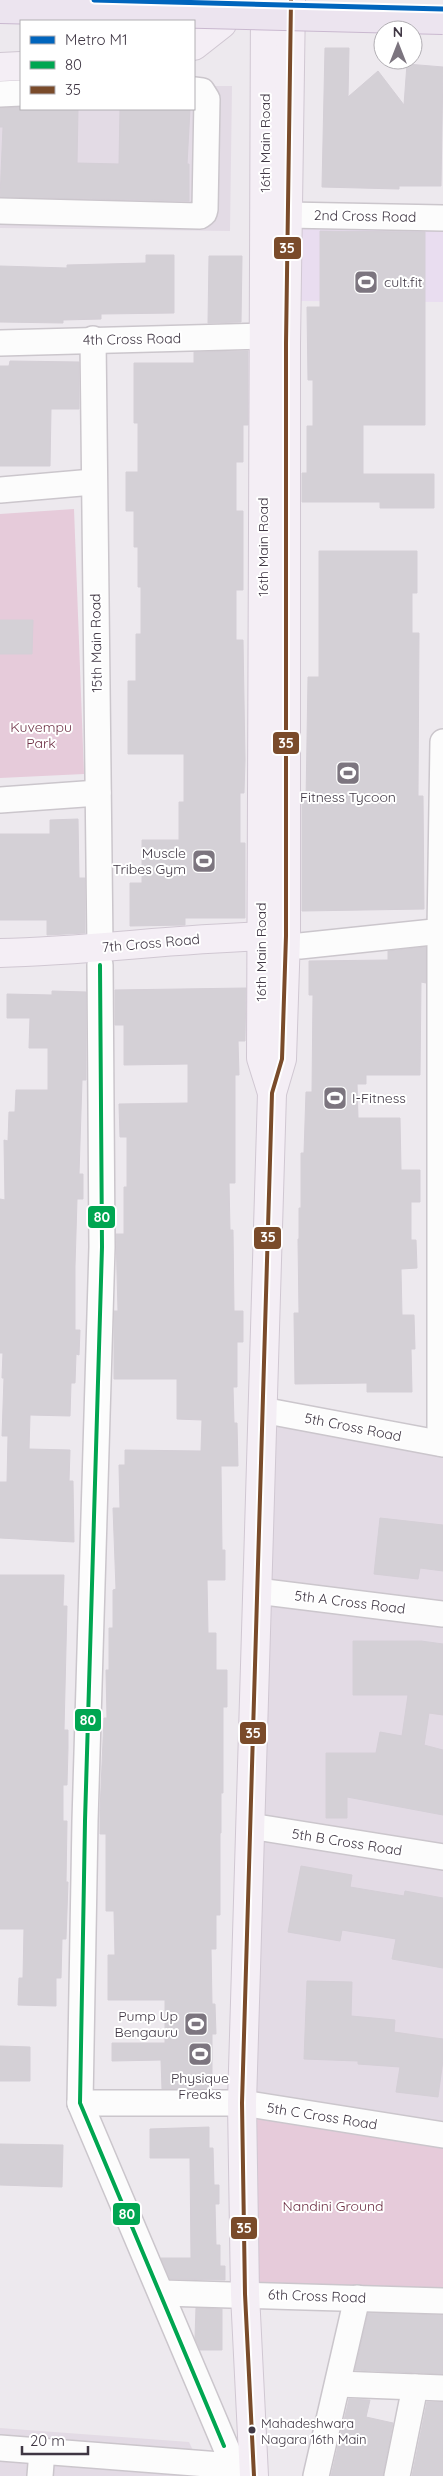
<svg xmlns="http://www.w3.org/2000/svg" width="443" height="2476" font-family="Quicksand,sans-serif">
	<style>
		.residential { fill: #e3dbe5 }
		.commercial { fill: #e9ddf0 }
		.green { fill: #e6cbda }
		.building { fill: #d4d0d6; stroke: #d4cfd6 }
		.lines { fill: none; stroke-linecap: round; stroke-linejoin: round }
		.street-casing { stroke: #cbc6cc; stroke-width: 28 }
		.secondary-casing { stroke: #d0c7d2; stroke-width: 30 }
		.street { stroke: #fcfcfc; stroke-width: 25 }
		.secondary { stroke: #f4eef5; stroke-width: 28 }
		.primary-bridge-casing { stroke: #c9b8cf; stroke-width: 30; stroke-linecap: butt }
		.primary-bridge { stroke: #ece4ef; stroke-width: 28 }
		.bus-1-casing { stroke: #fff; stroke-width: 8 }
		.bus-2-casing { stroke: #fff; stroke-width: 8 }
		.bus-1 { stroke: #00a651; stroke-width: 4 }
		.bus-2 { stroke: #7a4b2a; stroke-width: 4 }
		.metro-1-casing { stroke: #fff; stroke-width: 9 }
		.metro-1 { stroke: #0065bd; stroke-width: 5 }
		.bus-dot { fill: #3f3643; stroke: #fff; stroke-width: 2 }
		.labels { text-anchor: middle; stroke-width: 4; stroke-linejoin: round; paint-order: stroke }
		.bus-label { font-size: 13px; fill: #3f3643; stroke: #fff; text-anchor: start }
		.street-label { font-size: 14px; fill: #3f3643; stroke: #fff }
		.poi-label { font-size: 14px; fill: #3f3643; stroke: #fff; text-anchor: start }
		.park-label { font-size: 14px; fill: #6e3045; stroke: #fff }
		.line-badge { stroke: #fff; stroke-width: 2 }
		.badge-label { font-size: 14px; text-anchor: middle; font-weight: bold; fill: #fff }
	</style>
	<rect width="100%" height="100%" fill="#ede9ee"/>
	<g class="residential">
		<polygon points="0,83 21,83 21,109 194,109 194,86 232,86 230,231 0,228"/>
		<polygon points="276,1424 443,1450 443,2123 254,2092"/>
		<polygon points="0,2428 189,2442 205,2476 0,2476"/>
	</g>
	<polygon class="commercial" points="302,223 443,224 443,302 301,301"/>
	<g class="green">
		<polygon points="74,509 84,774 0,778 0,514"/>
		<polygon points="249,2112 443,2140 443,2290 254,2285"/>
	</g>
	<g class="building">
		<polygon points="325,48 349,48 348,97 378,71 404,105 407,64 443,67 441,186 399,186 399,189 322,187"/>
		<polygon points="21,107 78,109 77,163 119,164 120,109 190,109 187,164 189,164 189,201 0,197 3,127 0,127 0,108"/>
		<polygon points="320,231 425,232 425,425 363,425 363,474 434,474 434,508 380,508 380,502 302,502 302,473 307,473 307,426 313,426 313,380 308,380 307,307 320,307"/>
		<polygon points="146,255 174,255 174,313 101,314 101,319 63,320 63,323 0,322 0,266 67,268 67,265 146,263"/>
		<polygon points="209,256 242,256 241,322 208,323"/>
		<polygon points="248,351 248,425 243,425 243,462 236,462 236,511 243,511 243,590 236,590 236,640 243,640 245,760 244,793 240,793 240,843 245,843 245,918 185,918 185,925 130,926 130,883 142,883 142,840 179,840 179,802 184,802 184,754 128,754 128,681 136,681 136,634 141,634 141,587 138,587 138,547 134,547 134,511 126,511 126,472 138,472 138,423 134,423 134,363 194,363 194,352"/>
		<polygon points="10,361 79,362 79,409 51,409 50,466 0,466 0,366 9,366"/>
		<polygon points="319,551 417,551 417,593 412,593 412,633 419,633 418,796 423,796 424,909 302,911 302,801 306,801 308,677 319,677"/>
		<polygon points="0,620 33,620 32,654 0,654"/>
		<polygon points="78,819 79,878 85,878 85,933 47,935 47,920 0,920 0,834 50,834 50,820"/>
		<polygon points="426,947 426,983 421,982 420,1075 366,1075 366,1084 357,1084 358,1118 400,1118 401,1170 420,1170 420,1202 411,1202 411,1240 416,1240 417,1268 401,1269 402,1315 414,1315 415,1349 411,1349 412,1392 367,1392 367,1383 295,1384 294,1313 299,1313 298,1239 299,1239 299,1208 301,1208 301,1153 304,1153 306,1092 312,1092 313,995 309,995 309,961 388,960 388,951"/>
		<polygon points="246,988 245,1041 238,1041 239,1075 235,1075 235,1183 229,1183 230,1230 233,1230 234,1311 243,1311 243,1342 237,1342 237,1387 233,1387 234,1423 237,1423 238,1466 221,1466 222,1550 225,1550 225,1580 207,1580 208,1633 216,1633 216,1670 227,1670 227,1707 223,1707 223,1793 221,1793 221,1833 220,1833 220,1915 216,1915 216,1949 211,1949 212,2004 215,2004 216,2034 212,2034 212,2089 162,2089 161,2060 112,2061 112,2043 165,2043 165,2000 108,2000 108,1955 115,1955 114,1911 106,1911 106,1834 100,1834 100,1811 104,1718 107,1718 106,1670 109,1670 109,1628 113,1628 113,1590 116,1589 113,1508 120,1508 119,1465 125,1465 125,1450 201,1451 202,1420 177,1419 177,1379 114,1379 114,1311 118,1311 116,1234 124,1234 124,1187 127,1187 127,1137 120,1137 119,1104 188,1103 188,1064 124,1065 124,1025 115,1025 115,990"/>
		<polygon points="52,991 86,992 86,1080 82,1080 79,1174 83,1174 83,1199 77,1199 75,1266 75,1330 80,1330 79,1355 76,1354 75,1383 71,1383 70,1416 30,1415 29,1449 70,1450 69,1481 73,1481 74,1542 0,1538 0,1482 7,1482 8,1436 2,1436 4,1378 2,1378 3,1353 0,1353 0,1199 5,1200 4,1140 8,1141 9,1112 15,1112 16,1090 48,1090 48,1048 29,1048 30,1018 7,1018 7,994 52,995"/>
		<polygon points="380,1518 443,1525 443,1571 420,1568 418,1579 374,1574"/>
		<polygon points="0,1575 64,1575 63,1606 67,1606 64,1730 68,1730 68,1748 67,1785 63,1785 63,1821 67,1821 66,1882 68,1882 66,1939 62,1939 61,1978 56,1978 56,2006 18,2005 19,1978 23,1978 24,1929 0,1929"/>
		<polygon points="353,1641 421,1641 443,1644 443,1715 429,1713 424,1745 443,1750 443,1815 347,1797 347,1818 326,1818 326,1753 376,1753 380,1732 402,1736 408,1695 353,1695"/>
		<polygon points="301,1866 352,1875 350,1887 404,1896 405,1891 443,1898 443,1968 392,1959 396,1939 342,1930 340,1941 288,1932"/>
		<polygon points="307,1981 352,1982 351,2016 395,2020 394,2032 443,2039 443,2060 438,2097 396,2092 400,2067 358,2064 358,2061 304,2059"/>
		<polygon points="0,2046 30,2047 30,2081 0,2081"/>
		<polygon points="209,2127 209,2148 213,2148 214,2185 219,2185 219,2204 215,2204 216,2245 220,2245 220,2266 225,2266 225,2280 170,2279 161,2258 191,2258 190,2158 150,2158 150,2129"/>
		<polygon points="0,2144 63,2145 62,2187 0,2185"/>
		<polygon points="196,2308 222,2309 222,2350 200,2350 195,2338"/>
		<polygon points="368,2313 443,2315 443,2374 355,2370"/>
		<polygon points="349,2399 370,2400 366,2417 393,2423 383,2476 331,2476"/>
		<polygon points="427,2402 443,2402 443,2476 412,2476"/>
	</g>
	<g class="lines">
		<g class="street-casing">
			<g id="street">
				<polyline points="0,94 21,93"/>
				<polyline points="0,211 200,216 204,213 205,209 207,99 202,91 194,90"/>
				<polyline points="287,215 443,218"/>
				<polyline points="93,339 100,947"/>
				<polyline points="0,343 265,336"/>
				<polyline points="0,490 93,482"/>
				<polyline points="0,800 98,793"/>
				<polyline points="300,946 443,931"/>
				<polyline points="100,965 102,1247 85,1821 80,2103 238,2476"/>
				<polyline points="262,1410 443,1444"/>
				<polyline points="440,1443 440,931 443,742"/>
				<polyline points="257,1591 443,1614"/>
				<polyline points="250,1826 443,1857"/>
				<polyline points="80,2103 242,2103 443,2135"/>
				<polyline points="162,2293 443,2301"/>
				<polyline points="338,2384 443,2388"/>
				<polyline points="0,2448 233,2466"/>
				<polyline points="40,2476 42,2451"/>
				<polyline points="316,2476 357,2298"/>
				<polyline points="397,2476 415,2387"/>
			</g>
		</g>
		<g class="secondary-casing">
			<g id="secondary">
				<polyline points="265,0 261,1058 272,1093"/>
				<polyline points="194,46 222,24"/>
				<polyline points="0,67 21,66"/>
				<path d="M0,953C93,951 186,937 279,936"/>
				<polyline points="254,2476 245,2294 242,2103 272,1093 282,1059 286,936 286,343 291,0"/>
			</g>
		</g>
		<use href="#street" class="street"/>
		<use href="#secondary" class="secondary"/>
		<g class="primary-bridge-casing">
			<polyline id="primary-bridge" points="0,9 443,20"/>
		</g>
		<use href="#primary-bridge" class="primary-bridge"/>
		<g class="bus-1-casing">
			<polyline id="bus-1" points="100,965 102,1247 85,1821 80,2103 224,2446"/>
		</g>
		<g class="bus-2-casing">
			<polyline id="bus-2" points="254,2476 245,2294 242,2103 272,1093 282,1059 286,936 286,343 291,0"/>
		</g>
		<use href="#bus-1" class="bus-1"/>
		<use href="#bus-2" class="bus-2"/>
		<g class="metro-1-casing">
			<polyline id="metro-1" points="94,0 443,9"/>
		</g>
		<use href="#metro-1" class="metro-1"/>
	</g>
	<defs>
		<g id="stadium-square" transform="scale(1.25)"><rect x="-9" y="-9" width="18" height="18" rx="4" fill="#7c757f" stroke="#fff"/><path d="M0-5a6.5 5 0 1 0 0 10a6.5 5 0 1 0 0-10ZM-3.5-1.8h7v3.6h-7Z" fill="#fff"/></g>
	</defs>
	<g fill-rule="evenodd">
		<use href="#stadium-square" x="366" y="282"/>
		<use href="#stadium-square" x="348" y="773"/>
		<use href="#stadium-square" x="204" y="861"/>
		<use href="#stadium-square" x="335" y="1098"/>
		<use href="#stadium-square" x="196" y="2024"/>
		<use href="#stadium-square" x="200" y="2054"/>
	</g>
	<circle class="bus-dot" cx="252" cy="2430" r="4.5"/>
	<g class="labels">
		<g class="bus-label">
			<text x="261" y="2428">Mahadeshwara<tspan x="261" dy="16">Nagara 16th Main</tspan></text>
		</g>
		<g class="street-label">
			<text transform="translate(265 143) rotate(-90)" y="5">16th Main Road</text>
			<text transform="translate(365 216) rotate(1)" y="5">2nd Cross Road</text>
			<text transform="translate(132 339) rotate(-1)" y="5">4th Cross Road</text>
			<text transform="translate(263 547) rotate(-90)" y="5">16th Main Road</text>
			<text transform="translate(96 643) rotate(-91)" y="5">15th Main Road</text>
			<text transform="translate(151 943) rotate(-5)" y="5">7th Cross Road</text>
			<text transform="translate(261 952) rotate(-90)" y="5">16th Main Road</text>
			<text transform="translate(353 1427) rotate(11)" y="5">5th Cross Road</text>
			<text transform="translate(350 1602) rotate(7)" y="5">5th A Cross Road</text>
			<text transform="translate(347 1842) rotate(9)" y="5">5th B Cross Road</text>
			<text transform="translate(322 2116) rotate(9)" y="5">5th C Cross Road</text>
			<text transform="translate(317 2296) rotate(2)" y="5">6th Cross Road</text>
		</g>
		<g class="poi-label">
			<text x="384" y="287">cult.fit</text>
			<text x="348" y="802" text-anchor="middle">Fitness Tycoon</text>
			<text x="186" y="858" text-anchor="end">Muscle<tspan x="186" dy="16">Tribes Gym</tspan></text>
			<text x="352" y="1103">I-Fitness</text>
			<text x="178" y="2021" text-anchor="end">Pump Up<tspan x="178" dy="16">Bengauru</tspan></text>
			<text x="200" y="2083" text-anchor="middle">Physique<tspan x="200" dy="16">Freaks</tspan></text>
		</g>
		<g class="park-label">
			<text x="41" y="732">Kuvempu<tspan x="41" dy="16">Park</tspan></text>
			<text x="333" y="2211">Nandini Ground</text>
		</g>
	</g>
	<g class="line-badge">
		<rect x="273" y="236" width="29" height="24" rx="5" fill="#7a4b2a"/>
		<rect x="272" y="731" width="28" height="24" rx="5" fill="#7a4b2a"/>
		<rect x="87" y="1205" width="29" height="24" rx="5" fill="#00a651"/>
		<rect x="253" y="1226" width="29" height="24" rx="5" fill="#7a4b2a"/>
		<rect x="74" y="1708" width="28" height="24" rx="5" fill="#00a651"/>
		<rect x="239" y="1721" width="28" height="24" rx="5" fill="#7a4b2a"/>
		<rect x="112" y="2202" width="29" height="24" rx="5" fill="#00a651"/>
		<rect x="230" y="2216" width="28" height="24" rx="5" fill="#7a4b2a"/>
	</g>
	<g class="badge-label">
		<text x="287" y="253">35</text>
		<text x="286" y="748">35</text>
		<text x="102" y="1222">80</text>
		<text x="268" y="1242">35</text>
		<text x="88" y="1725">80</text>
		<text x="253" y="1738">35</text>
		<text x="127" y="2219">80</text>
		<text x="244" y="2233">35</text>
	</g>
	<rect x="20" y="20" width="175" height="90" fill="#ffffff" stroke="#b2afb4"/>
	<rect x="30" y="36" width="25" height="8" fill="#0065bd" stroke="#b2afb4"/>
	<text x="65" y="45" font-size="15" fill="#3f3643">Metro M1</text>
	<rect x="30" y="61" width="25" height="8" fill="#00a651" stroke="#b2afb4"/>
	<text x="65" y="70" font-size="15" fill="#3f3643">80</text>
	<rect x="30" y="86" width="25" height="8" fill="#7a4b2a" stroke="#b2afb4"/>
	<text x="65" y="95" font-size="15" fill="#3f3643">35</text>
	<g transform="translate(398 45)"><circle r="24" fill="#ffffff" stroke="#b2afb4"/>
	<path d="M0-4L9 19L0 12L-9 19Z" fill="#7c757f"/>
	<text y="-8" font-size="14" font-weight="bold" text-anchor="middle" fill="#3f3643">N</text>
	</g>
	<path d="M22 2446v8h66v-8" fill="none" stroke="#3f3643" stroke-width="2.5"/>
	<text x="30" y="2446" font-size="15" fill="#3f3643" stroke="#ffffff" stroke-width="4" paint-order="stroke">20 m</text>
</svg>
